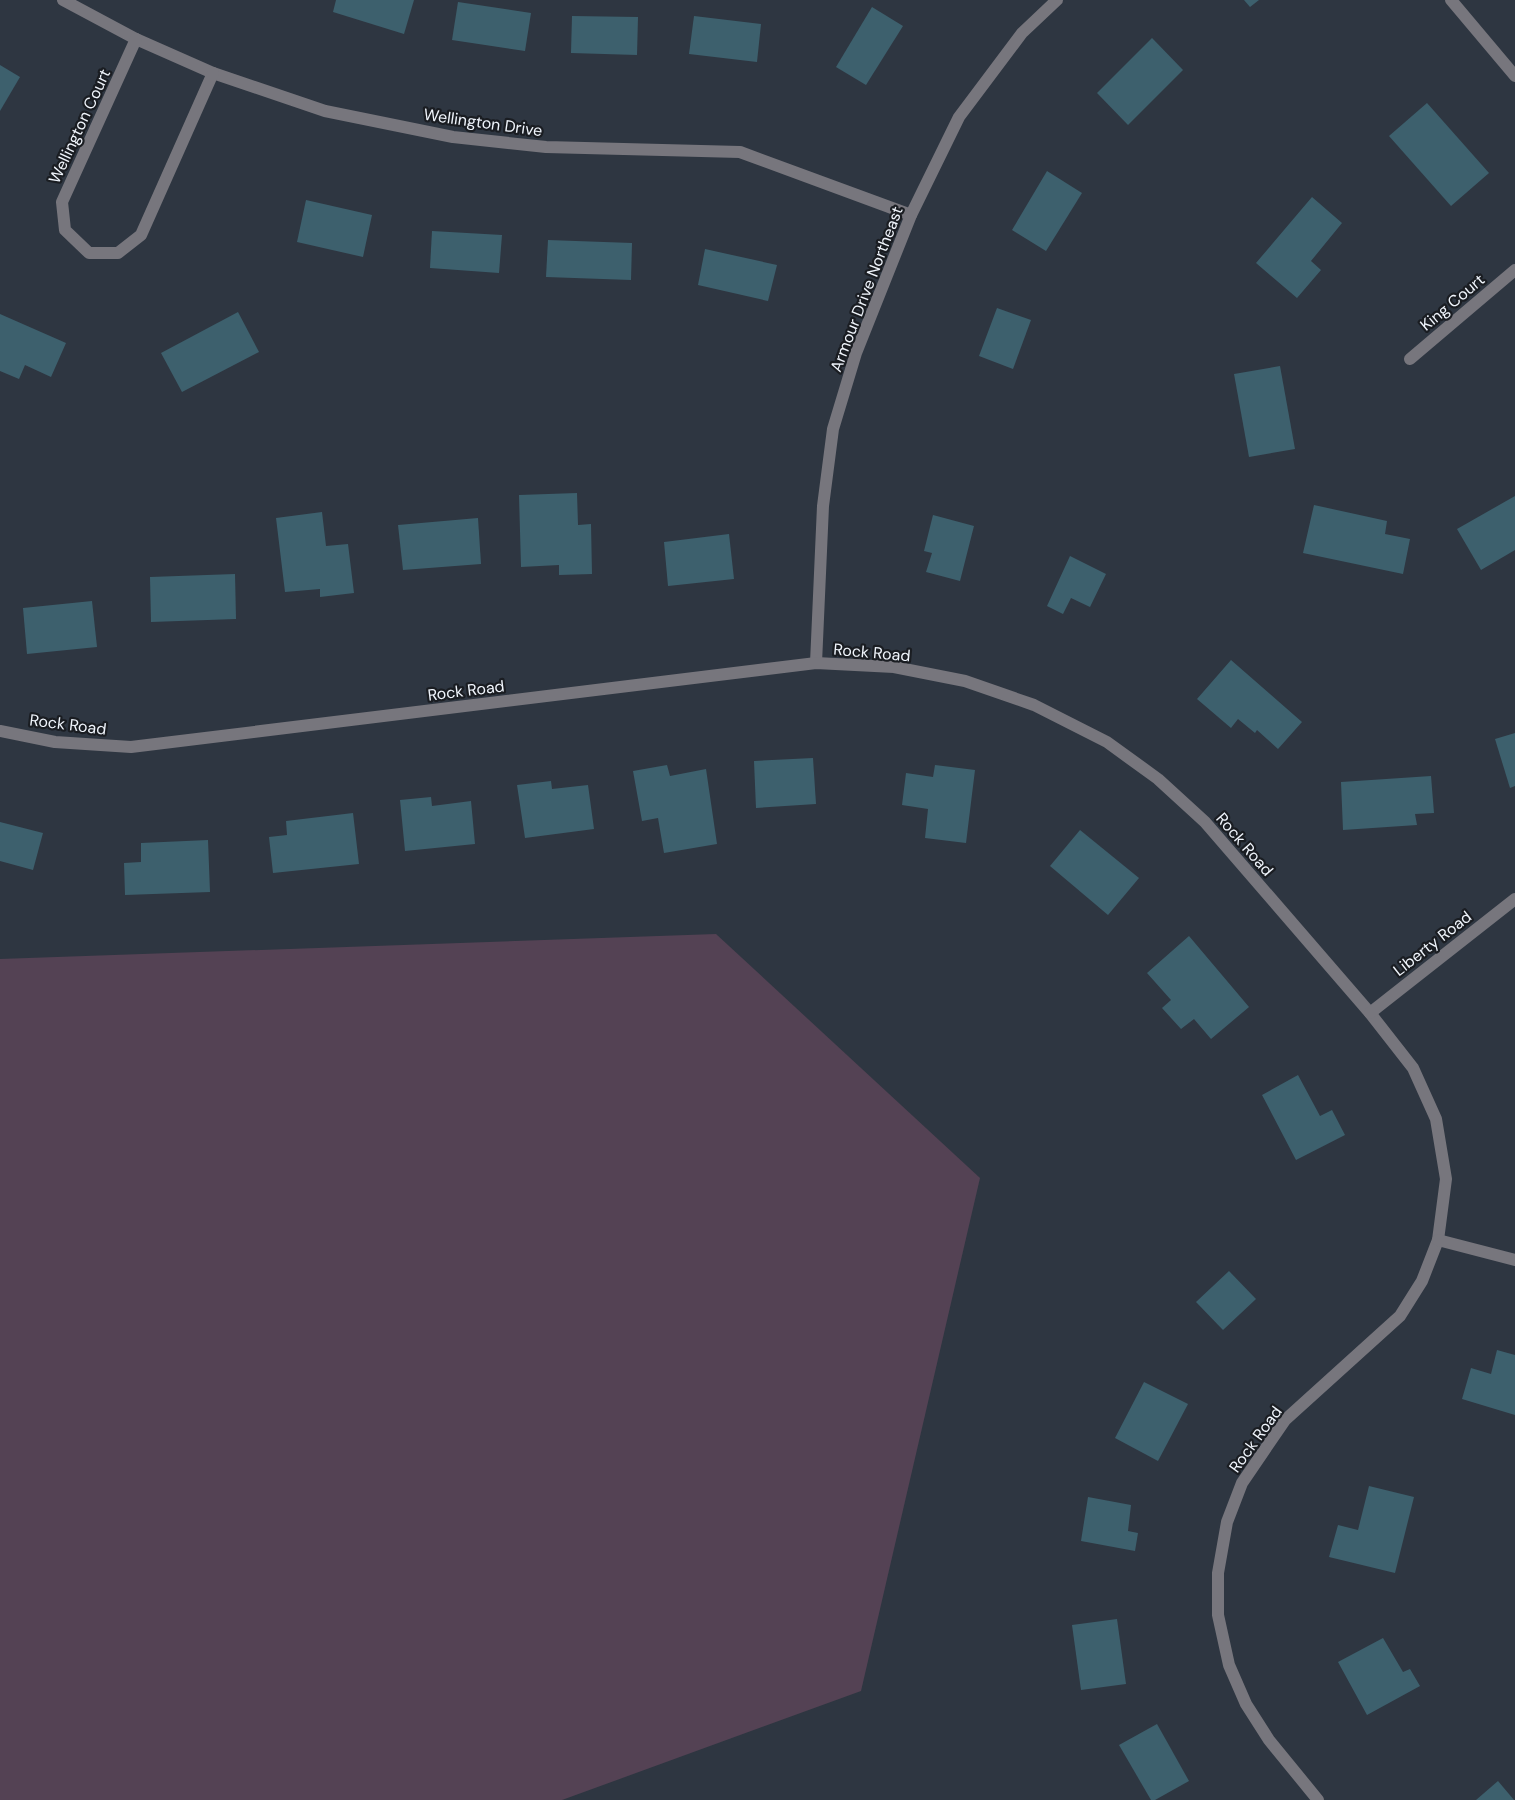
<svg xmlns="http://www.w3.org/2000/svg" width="1515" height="1800" font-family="'DM Sans',sans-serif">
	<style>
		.green { fill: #544254 }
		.building { fill: #3d606d }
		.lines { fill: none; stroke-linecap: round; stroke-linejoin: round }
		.minor { stroke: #77767d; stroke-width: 12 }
		.labels { text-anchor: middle; stroke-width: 4.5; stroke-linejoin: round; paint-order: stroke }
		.street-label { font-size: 16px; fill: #f0f5fc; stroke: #1a1d22 }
	</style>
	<rect width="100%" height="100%" fill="#2e3641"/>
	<polygon class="green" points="716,934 980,1178 861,1691 562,1800 0,1800 0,959"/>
	<g class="building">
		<polygon points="336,0 414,0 404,34 333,12"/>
		<polygon points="1244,0 1259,0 1250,7"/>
		<polygon points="458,2 531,13 525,51 452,40"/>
		<polygon points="872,7 903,26 866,85 836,67"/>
		<polygon points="572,16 638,17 637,55 571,53"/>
		<polygon points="694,16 761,24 757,62 689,54"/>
		<polygon points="1152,38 1183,70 1128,125 1097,93"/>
		<polygon points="0,65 20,77 0,111"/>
		<polygon points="1427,103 1489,173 1451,206 1389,136"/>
		<polygon points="1047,171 1082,193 1046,251 1012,230"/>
		<polygon points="1312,197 1342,223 1311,261 1321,270 1297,298 1256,263"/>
		<polygon points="306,200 372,215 363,257 297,242"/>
		<polygon points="432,231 502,235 499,273 430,268"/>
		<polygon points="548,240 632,243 631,280 546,277"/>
		<polygon points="705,249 777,265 768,301 698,285"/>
		<polygon points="997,308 1031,320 1013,369 979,356"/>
		<polygon points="238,312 259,352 182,392 161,353"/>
		<polygon points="0,314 66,343 51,377 25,365 19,379 0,371"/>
		<polygon points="1280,366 1295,449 1249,457 1234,374"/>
		<polygon points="577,493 578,525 591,524 592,574 559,575 559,565 521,567 519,495"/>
		<polygon points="1515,496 1515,550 1481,570 1457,529"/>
		<polygon points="1314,505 1387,521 1385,534 1410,539 1403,574 1303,553"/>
		<polygon points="322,512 326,546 348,544 354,593 320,597 320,589 285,592 276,518"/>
		<polygon points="933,515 974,526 960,581 926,572 932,553 924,551"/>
		<polygon points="478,518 481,564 403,570 398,525"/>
		<polygon points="729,534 734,579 668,586 664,542"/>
		<polygon points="1070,556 1106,574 1090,607 1071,598 1063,614 1047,606"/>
		<polygon points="235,574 236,619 151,622 150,577"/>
		<polygon points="92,601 97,647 27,654 23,608"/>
		<polygon points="1231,660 1302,722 1278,749 1257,730 1255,733 1238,719 1231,728 1197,699"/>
		<polygon points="1515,733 1515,786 1510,788 1495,739"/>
		<polygon points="813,758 816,804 756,808 754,761"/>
		<polygon points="667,765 670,776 706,769 717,844 664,853 658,818 642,821 633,771"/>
		<polygon points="935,765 975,770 966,843 925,838 928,809 902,805 906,773 933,777"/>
		<polygon points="1431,776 1434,813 1415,814 1417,825 1343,830 1341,782"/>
		<polygon points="551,781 552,789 588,785 594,829 525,838 517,785"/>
		<polygon points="431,797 432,806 471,801 475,844 405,851 400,800"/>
		<polygon points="353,813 359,864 273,873 269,837 287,835 286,821"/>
		<polygon points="0,822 43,833 33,870 0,861"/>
		<polygon points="1080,830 1139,878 1108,915 1050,866"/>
		<polygon points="208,840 210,892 125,895 124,863 141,862 141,843"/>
		<polygon points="1189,936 1249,1007 1211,1039 1194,1019 1181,1029 1162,1008 1171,1000 1147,973"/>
		<polygon points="1298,1075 1320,1116 1332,1110 1345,1135 1296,1160 1262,1095"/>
		<polygon points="1229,1271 1256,1299 1223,1330 1196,1302"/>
		<polygon points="1497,1350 1515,1355 1515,1415 1462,1399 1471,1368 1491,1374"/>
		<polygon points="1144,1382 1188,1404 1158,1461 1115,1438"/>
		<polygon points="1369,1486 1414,1497 1395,1573 1329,1557 1338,1525 1358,1530"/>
		<polygon points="1088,1497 1131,1505 1128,1531 1138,1533 1135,1551 1081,1541"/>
		<polygon points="1117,1619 1126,1684 1081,1690 1072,1625"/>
		<polygon points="1383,1638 1403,1672 1410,1669 1420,1686 1367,1715 1338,1662"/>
		<polygon points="1157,1724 1189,1781 1155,1800 1151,1800 1119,1745"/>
		<polygon points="1498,1781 1514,1800 1476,1800"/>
	</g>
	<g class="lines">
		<g class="minor">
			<polyline points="63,0 136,39 213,73 325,111 453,137 546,147 740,152 911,215"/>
			<polyline points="1451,0 1515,76"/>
			<polyline points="136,39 62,202 65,230 89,253 118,253 141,235 213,73"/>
			<polyline points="1410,359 1515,270"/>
			<polyline points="816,663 823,506 833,429 856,353 911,215 959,117 1022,33 1057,0"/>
			<polyline points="0,731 55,742 131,747 816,663 894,667 965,681 1034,705 1107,742 1158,779 1205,822 1370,1013 1413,1068 1436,1119 1446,1179 1438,1240 1422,1281 1400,1316 1285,1420 1242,1483 1227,1522 1218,1573 1218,1615 1229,1665 1246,1704 1269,1740 1318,1800"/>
			<polyline points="1370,1013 1515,899"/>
			<polyline points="1438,1240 1515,1260"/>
		</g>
	</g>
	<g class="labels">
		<g class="street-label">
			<text transform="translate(483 122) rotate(8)" y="6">Wellington Drive</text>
			<text transform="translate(79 126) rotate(-65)" y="6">Wellington Court</text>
			<text transform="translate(866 289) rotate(-69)" y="6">Armour Drive Northeast</text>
			<text transform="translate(1452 302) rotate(-40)" y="6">King Court</text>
			<text transform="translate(872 652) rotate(5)" y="6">Rock Road</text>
			<text transform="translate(466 690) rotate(-7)" y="6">Rock Road</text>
			<text transform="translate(68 724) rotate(7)" y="6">Rock Road</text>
			<text transform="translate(1245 844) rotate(49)" y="6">Rock Road</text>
			<text transform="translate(1432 943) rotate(-38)" y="6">Liberty Road</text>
			<text transform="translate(1255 1439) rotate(-54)" y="6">Rock Road</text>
		</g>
	</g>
</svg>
